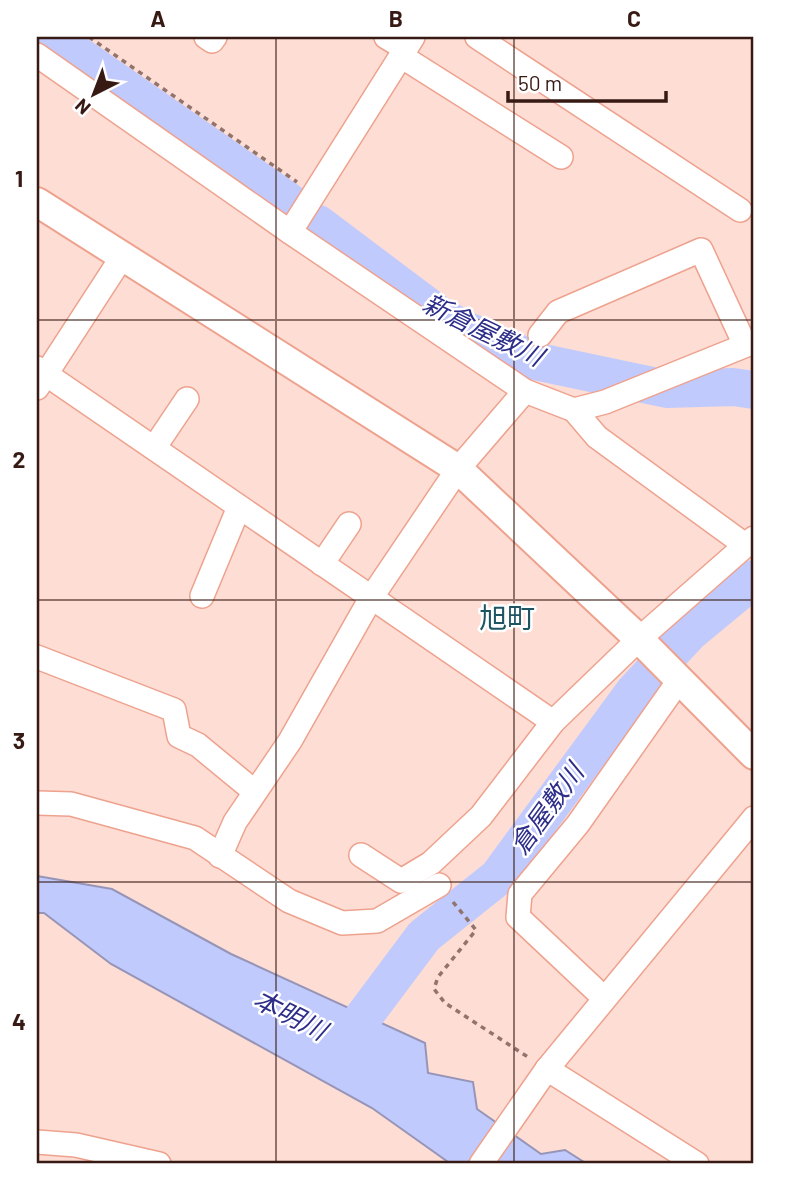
<svg xmlns="http://www.w3.org/2000/svg" width="791" height="1201" font-family="Barlow,'Noto Sans JP',sans-serif">
	<style>
		.water { fill: #c0cafd; stroke: #9795b7; stroke-width: 2 }
		.lines { fill: none; stroke-linecap: round; stroke-linejoin: round }
		.river { stroke: #c0cafd; stroke-width: 38 }
		.minor-casing { stroke: #eea28e; stroke-width: 26 }
		.tertiary-casing { stroke: #eea28e; stroke-width: 32 }
		.path { stroke: #92746c; stroke-width: 3.5; stroke-dasharray: 5 5; stroke-linecap: butt }
		.minor { stroke: #fff; stroke-width: 23 }
		.tertiary { stroke: #fff; stroke-width: 28 }
		.grid { fill: none; stroke: #371a13; stroke-width: 2; stroke-opacity: 0.55 }
		.labels { text-anchor: middle; stroke-width: 5; stroke-linejoin: round; paint-order: stroke }
		.water-label { font-size: 26px; font-style: italic; fill: #2d2d8a; stroke: #fff }
		.quarter-label { font-size: 28px; fill: #1e5562; stroke: #fff }
		.neatline { fill: none; stroke: #371a13; stroke-width: 2.5 }
		.grid-label { font-size: 23px; text-anchor: middle; font-weight: bold; fill: #371a13 }
	</style>
	<rect width="100%" height="100%" fill="#fdddd4"/>
	<polygon class="water" points="37,876 112,889 231,954 425,1043 428,1073 473,1082 477,1109 541,1154 565,1150 587,1164 451,1164 372,1108 111,964 44,913 37,913"/>
	<g class="lines">
		<g class="river">
			<polyline points="52,37 288,201"/>
			<polyline points="318,224 439,315 465,330 539,362 667,389 733,387 754,390"/>
			<polyline points="344,1043 424,936 498,877 634,692 690,632 754,579"/>
		</g>
		<g class="minor-casing">
			<g id="minor">
				<polyline points="206,37 212,41 215,37"/>
				<polyline points="386,37 406,49"/>
				<polyline points="477,37 740,210"/>
				<polyline points="37,55 290,232 525,391 574,410 597,437 745,545"/>
				<polyline points="401,56 561,157"/>
				<polyline points="290,232 413,37"/>
				<polyline points="540,335 558,312 701,250 745,345"/>
				<polyline points="37,368 553,722"/>
				<polyline points="37,388 122,257"/>
				<polyline points="574,410 605,402 754,342"/>
				<polyline points="154,448 187,399"/>
				<polyline points="322,564 349,524"/>
				<polyline points="202,596 239,507"/>
				<polyline points="37,657 174,710 179,736 198,745 255,792"/>
				<polyline points="37,803 71,804 195,838 289,901 342,923 377,921 439,885"/>
				<polyline points="361,855 401,881 431,863 481,816 553,722 639,639 754,538"/>
				<polyline points="220,856 235,822 290,741 371,598 458,469 525,391"/>
				<polyline points="604,998 518,917 520,894 578,824 680,679"/>
				<polyline points="547,1069 697,1164"/>
				<polyline points="37,1142 76,1145 159,1164"/>
				<polyline points="481,1164 547,1069 754,818"/>
			</g>
		</g>
		<g class="tertiary-casing">
			<polyline id="tertiary" points="37,202 458,469 639,639 754,755"/>
		</g>
		<g class="path">
			<polyline points="89,37 297,182"/>
			<polyline points="453,902 476,930 438,977 434,989 445,1003 531,1059"/>
		</g>
		<use href="#minor" class="minor"/>
		<use href="#tertiary" class="tertiary"/>
	</g>
	<path class="grid" d="M276,37V1164M514,37V1164M37,320H754M37,600H754M37,882H754"/>
	<g class="labels">
		<g class="water-label">
			<text transform="translate(483 330) rotate(26)" y="9">新倉屋敷川</text>
			<text transform="translate(547 809) rotate(-54)" y="9">倉屋敷川</text>
			<text transform="translate(290 1015) rotate(27)" y="9">本明川</text>
		</g>
		<g class="quarter-label">
			<text x="507" y="628">旭町</text>
		</g>
	</g>
	<rect width="791" height="1201" fill="none" stroke="#ffffff" stroke-width="77"/>
	<g transform="translate(94 94) rotate(222)" stroke="#ffffff" stroke-width="5" paint-order="stroke">
	<path d="M0-5L12 26L0 18L-12 26Z" fill="#371a13"/>
	<text y="-10" font-size="19" font-weight="bold" text-anchor="middle" fill="#371a13">N</text>
	</g>
	<path d="M508 91v10h158v-10" fill="none" stroke="#371a13" stroke-width="3.5"/>
	<text x="518" y="91" font-size="21" fill="#371a13" stroke="#ffffff" stroke-width="5" paint-order="stroke">50 m</text>
	<rect x="38" y="38" width="714" height="1124" class="neatline"/>
	<g class="grid-label">
		<text x="158" y="27">A</text>
		<text x="396" y="27">B</text>
		<text x="634" y="27">C</text>
		<text x="19" y="187">1</text>
		<text x="19" y="468">2</text>
		<text x="19" y="749">3</text>
		<text x="19" y="1030">4</text>
	</g>
</svg>
